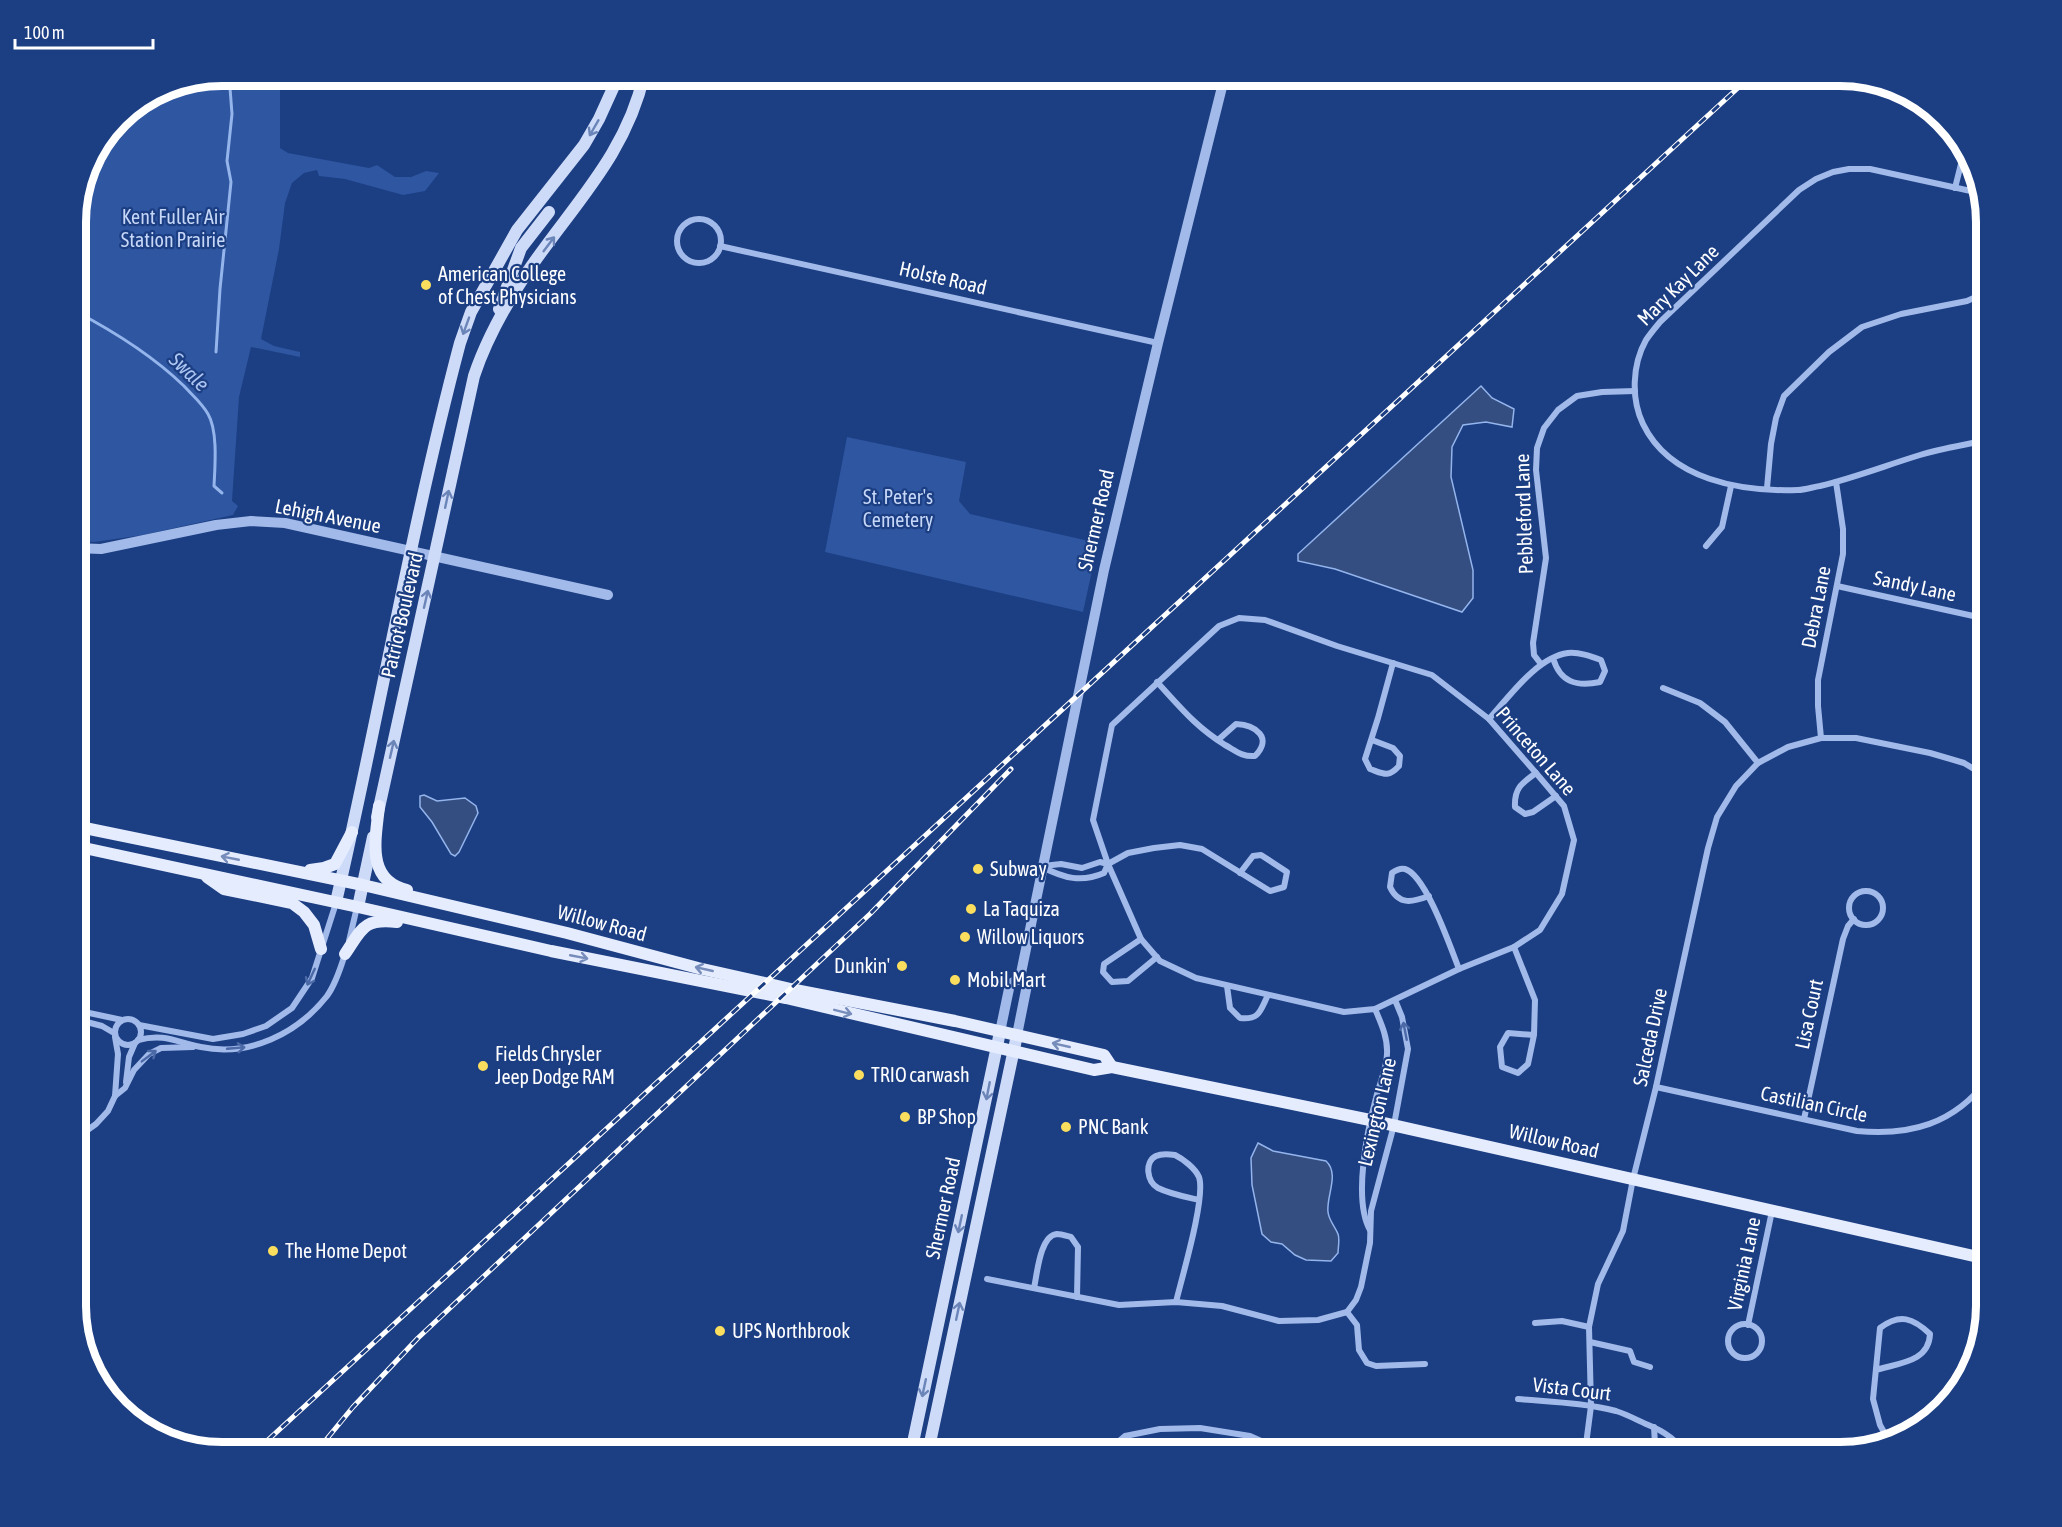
<svg xmlns="http://www.w3.org/2000/svg" width="2062" height="1527" font-family="'Asap Condensed',sans-serif">
	<style>
		.green { fill: #2f56a1 }
		.water { fill: #344e81; stroke: #94b4ec; stroke-width: 1.5 }
		.lines { fill: none; stroke-linecap: round; stroke-linejoin: round }
		.stream { stroke: #94b4ec; stroke-width: 3 }
		.minor { stroke: #a1baea; stroke-width: 6 }
		.tertiary { stroke: #a1baea; stroke-width: 10 }
		.secondary { stroke: #cddbf8; stroke-width: 12 }
		.primary { stroke: #e5ecfe; stroke-width: 12 }
		.rail-casing { stroke: #fff; stroke-width: 5 }
		.rail { stroke: #1c3e83; stroke-width: 3; stroke-dasharray: 9; stroke-linecap: butt }
		.oneway { stroke: #6c85b8 }
		.oneway2 { stroke: #768cba }
		.oneway3 { stroke: #4b69a7 }
		.poi-dot { fill: #fbde5e; stroke: #1c3e83; stroke-width: 2 }
		.labels { text-anchor: middle; stroke-width: 4.5; stroke-linejoin: round; paint-order: stroke }
		.park-label { font-size: 20px; fill: #c6d7f8; stroke: #1c3e83 }
		.poi-label { font-size: 20px; fill: #fff; stroke: #1c3e83; text-anchor: start }
		.street-label { font-size: 20px; fill: #fff; stroke: #1c3e83 }
		.water-label { font-size: 21px; font-style: italic; fill: #acc5f2; stroke: #1c3e83 }
		.rim { fill: none; stroke: #fff; stroke-width: 8 }
	</style>
	<rect width="100%" height="100%" fill="#1c3e83"/>
	<g class="green">
		<polygon points="221,75 280,75 280,148 288,153 369,168 377,165 395,177 411,177 426,171 439,173 425,191 403,195 345,179 319,176 317,170 304,173 292,183 285,203 279,249 261,339 274,346 300,352 300,357 251,347 239,397 232,501 238,506 233,515 143,535 94,542 75,540 75,211 90,157 125,111 166,86"/>
		<polygon points="1814,75 1841,75 1888,83 1925,103 1813,81"/>
		<polygon points="847,437 966,462 959,501 970,514 1098,543 1083,612 825,552"/>
	</g>
	<g class="water">
		<polygon points="1481,386 1492,398 1514,409 1512,427 1486,422 1463,425 1452,447 1451,477 1473,570 1473,598 1462,612 1335,569 1298,561 1298,554"/>
		<polygon points="424,795 437,801 465,798 476,806 478,813 459,852 455,856 451,854 432,822 420,807 420,796"/>
		<path d="M1258,1143L1273,1151L1326,1161C1340,1174 1326,1196 1328,1212C1329,1221 1335,1226 1338,1234C1340,1239 1338,1248 1338,1253L1331,1261L1306,1260L1295,1255L1282,1244L1271,1242L1262,1234L1252,1185L1251,1158Z"/>
	</g>
	<g class="lines">
		<g class="stream">
			<path d="M75,311C115,332 152,355 184,386C192,395 202,403 208,414C218,431 215,466 214,486L222,493"/>
			<polyline points="216,352 220,289 231,182 227,161 232,114 229,75"/>
		</g>
		<g class="minor">
			<polyline points="1955,188 1965,148"/>
			<path d="M1980,193L1870,169H1849L1833,172L1816,179L1799,190L1660,322C1655,328 1650,334 1646,340C1632,365 1631,399 1643,424C1670,480 1741,492 1798,490C1805,490 1813,487 1820,486C1854,478 1887,465 1920,455C1942,448 1965,445 1987,440"/>
			<circle cx="699" cy="241" r="22"/>
			<polyline points="720,246 1158,343"/>
			<polyline points="1767,488 1771,444 1776,418 1784,396 1829,352 1862,327 1901,314 1967,301 1987,292"/>
			<polyline points="1706,546 1722,527 1731,486"/>
			<polyline points="1837,586 1987,619"/>
			<polygon points="1239,618 1265,620 1337,646 1432,675 1489,719 1536,773 1564,806 1574,840 1562,894 1540,930 1514,947 1459,969 1375,1009 1344,1012 1196,978 1160,961 1141,939 1108,864 1093,820 1112,725 1219,626"/>
			<polyline points="1541,664 1534,655 1533,643 1546,558 1536,470 1537,448 1544,428 1558,410 1577,396 1602,392 1635,391"/>
			<path d="M1157,682C1181,708 1195,726 1225,745C1236,751 1242,757 1255,756C1273,738 1256,725 1236,724L1218,740"/>
			<polyline points="1663,688 1700,703 1725,722 1758,763"/>
			<path d="M1489,719C1509,697 1537,657 1568,653C1579,652 1590,656 1601,660L1605,671L1600,682C1576,687 1560,682 1553,658"/>
			<polyline points="1821,738 1818,706 1818,680 1843,554 1843,529 1836,482"/>
			<path d="M1372,740L1393,748L1400,756L1399,766C1388,778 1384,774 1370,769L1365,759L1378,718L1393,663"/>
			<path d="M1536,773C1522,783 1514,788 1515,807L1525,814L1533,812L1556,796"/>
			<polyline points="1043,866 1061,864 1082,868 1100,862 1108,864"/>
			<path d="M1042,867C1064,878 1081,883 1104,873L1108,864L1128,853L1154,848L1180,845L1202,849L1270,891L1284,887L1287,872L1261,855L1253,856L1240,873"/>
			<circle cx="1866" cy="908" r="17"/>
			<path d="M1429,896C1413,902 1399,906 1390,887L1392,873C1396,870 1400,868 1405,869C1426,875 1451,949 1459,969"/>
			<polyline points="1141,939 1104,964 1103,972 1112,982 1128,981 1157,957"/>
			<polyline points="349,941 357,907"/>
			<polyline points="1514,947 1535,1000 1534,1035 1508,1033 1500,1047 1502,1067 1518,1073 1528,1064 1534,1035"/>
			<path d="M1227,986L1230,1008L1240,1018C1260,1020 1260,1011 1268,995"/>
			<polyline points="75,1010 122,1020"/>
			<circle cx="128" cy="1032" r="13"/>
			<polyline points="75,1019 102,1026 114,1033"/>
			<polyline points="139,1025 213,1039 243,1034 266,1026 292,1008 312,978 336,903"/>
			<path d="M138,1040C165,1033 176,1042 201,1047C249,1057 297,1034 327,996C335,985 341,967 345,954"/>
			<polyline points="126,1082 129,1057 135,1043"/>
			<path d="M1656,1087L1857,1131C1910,1136 1954,1124 1987,1080"/>
			<polyline points="115,1096 118,1054 115,1037"/>
			<polyline points="1804,1119 1843,939 1848,926 1854,919"/>
			<polyline points="75,1139 96,1124 108,1111 115,1096 125,1088 134,1070 149,1054 161,1048 193,1047"/>
			<path d="M1370,1230C1353,1200 1367,1131 1376,1098C1379,1085 1387,1068 1387,1054C1388,1038 1381,1023 1375,1009"/>
			<polyline points="987,1279 1119,1305 1176,1302 1222,1306 1279,1321 1318,1320 1347,1312 1357,1325 1359,1350 1367,1363 1376,1366 1425,1364"/>
			<path d="M1034,1288C1037,1275 1040,1235 1057,1234C1061,1234 1067,1236 1071,1237L1078,1247L1077,1297"/>
			<path d="M1176,1302C1182,1277 1206,1197 1199,1177C1195,1168 1183,1159 1175,1155C1169,1154 1162,1153 1156,1156C1144,1162 1147,1182 1158,1188C1170,1194 1186,1197 1199,1200"/>
			<polyline points="1347,1312 1356,1300 1361,1287 1370,1243 1371,1211 1394,1125 1408,1049 1402,1017 1395,1000"/>
			<polyline points="1535,1323 1562,1321 1589,1327"/>
			<circle cx="1745" cy="1341" r="17"/>
			<polyline points="1748,1325 1772,1211"/>
			<polyline points="1590,1342 1630,1351 1634,1362 1650,1367"/>
			<path d="M1876,1370C1899,1363 1929,1362 1930,1334C1913,1318 1900,1313 1880,1328L1873,1399L1880,1425L1889,1441"/>
			<path d="M1518,1399C1551,1402 1585,1403 1616,1411C1626,1414 1637,1420 1646,1424C1661,1430 1676,1438 1683,1452"/>
			<polyline points="1654,1427 1655,1444 1662,1452"/>
			<polyline points="1106,1452 1125,1436 1160,1429 1200,1428 1250,1436 1286,1452"/>
			<polyline points="1481,1452 1483,1442"/>
			<polyline points="1585,1452 1591,1406 1589,1327 1598,1284 1623,1231 1633,1179 1656,1087 1708,848 1717,817 1736,786 1758,763 1788,747 1821,738 1856,738 1930,753 1964,763 1987,777"/>
		</g>
		<g class="tertiary">
			<polyline points="75,548 101,549 216,525 251,521 285,523 608,595"/>
			<polyline points="1000,1032 1010,984 1020,978 1104,570 1158,343 1225,75"/>
			<polyline points="1017,1035 1027,985 1020,978"/>
		</g>
		<g class="secondary">
			<polyline points="499,309 521,248 549,212"/>
			<path d="M377,817L474,376C486,340 505,306 526,274C570,208 626,156 644,75"/>
			<path d="M336,902C379,716 411,528 460,343L471,312L517,230L584,145L599,119L619,75"/>
			<polyline points="358,907 373,837"/>
			<polyline points="911,1452 1000,1032"/>
			<polyline points="928,1452 1017,1035"/>
		</g>
		<g class="primary">
			<path d="M379,806C376,838 365,880 407,890"/>
			<polyline points="75,826 363,885 567,933 698,968 795,990 955,1021 1104,1055 1112,1067"/>
			<polyline points="75,846 358,907 551,951 786,998 1094,1070 1112,1067 1370,1120 1987,1259"/>
			<polyline points="310,870 324,868 335,864 352,832"/>
			<polyline points="207,877 224,889 292,903 304,912 314,925 321,949"/>
			<path d="M345,954C362,929 363,918 397,922"/>
		</g>
		<g class="rail-casing">
			<g id="rail">
				<polyline points="255,1452 1752,75"/>
				<polyline points="316,1452 353,1407 418,1338 870,914 1011,769"/>
			</g>
		</g>
		<use href="#rail" class="rail"/>
	</g>
	<defs><path id="oneway-shaft" d="M-6 0H5M1.5-3L5.5 0L1.5 3" fill="none" stroke-width="1.6" stroke-linecap="round" stroke-linejoin="round" transform="scale(1.5)"/></defs>
	<g class="oneway">
		<use href="#oneway-shaft" transform="translate(594 128) rotate(120)"/>
		<use href="#oneway-shaft" transform="translate(549 244) rotate(-53)"/>
		<use href="#oneway-shaft" transform="translate(466 326) rotate(110)"/>
		<use href="#oneway-shaft" transform="translate(447 499) rotate(-78)"/>
		<use href="#oneway-shaft" transform="translate(426 599) rotate(-77)"/>
		<use href="#oneway-shaft" transform="translate(392 749) rotate(-77)"/>
		<use href="#oneway-shaft" transform="translate(988 1091) rotate(101)"/>
		<use href="#oneway-shaft" transform="translate(960 1224) rotate(102)"/>
		<use href="#oneway-shaft" transform="translate(958 1311) rotate(-78)"/>
		<use href="#oneway-shaft" transform="translate(924 1388) rotate(102)"/>
	</g>
	<g class="oneway2">
		<use href="#oneway-shaft" transform="translate(230 858) rotate(-169)"/>
		<use href="#oneway-shaft" transform="translate(579 957) rotate(11)"/>
		<use href="#oneway-shaft" transform="translate(704 969) rotate(-167)"/>
		<use href="#oneway-shaft" transform="translate(843 1012) rotate(14)"/>
		<use href="#oneway-shaft" transform="translate(1061 1045) rotate(-167)"/>
	</g>
	<g class="oneway3">
		<use href="#oneway-shaft" transform="translate(311 977) rotate(115)"/>
		<use href="#oneway-shaft" transform="translate(1405 1031) rotate(-101)"/>
		<use href="#oneway-shaft" transform="translate(236 1048) rotate(-5)"/>
		<use href="#oneway-shaft" transform="translate(149 1056) rotate(-37)"/>
	</g>
	<g class="poi-dot">
		<circle cx="426" cy="285" r="6"/>
		<circle cx="978" cy="869" r="6"/>
		<circle cx="971" cy="909" r="6"/>
		<circle cx="965" cy="937" r="6"/>
		<circle cx="902" cy="966" r="6"/>
		<circle cx="955" cy="980" r="6"/>
		<circle cx="483" cy="1066" r="6"/>
		<circle cx="859" cy="1075" r="6"/>
		<circle cx="905" cy="1117" r="6"/>
		<circle cx="1066" cy="1127" r="6"/>
		<circle cx="273" cy="1251" r="6"/>
		<circle cx="720" cy="1331" r="6"/>
	</g>
	<g class="labels">
		<g class="park-label">
			<text x="173" y="224">Kent Fuller Air<tspan x="173" dy="23">Station Prairie</tspan></text>
			<text x="898" y="504">St. Peter's<tspan x="898" dy="23">Cemetery</tspan></text>
		</g>
		<g class="poi-label">
			<text x="438" y="281">American College<tspan x="438" dy="23">of Chest Physicians</tspan></text>
			<text x="990" y="876">Subway</text>
			<text x="983" y="916">La Taquiza</text>
			<text x="977" y="944">Willow Liquors</text>
			<text x="890" y="973" text-anchor="end">Dunkin'</text>
			<text x="967" y="987">Mobil Mart</text>
			<text x="495" y="1061">Fields Chrysler<tspan x="495" dy="23">Jeep Dodge RAM</tspan></text>
			<text x="871" y="1082">TRIO carwash</text>
			<text x="917" y="1124">BP Shop</text>
			<text x="1078" y="1134">PNC Bank</text>
			<text x="285" y="1258">The Home Depot</text>
			<text x="732" y="1338">UPS Northbrook</text>
		</g>
		<g class="street-label">
			<text transform="translate(943 278) rotate(13)" y="7">Holste Road</text>
			<text transform="translate(1678 285) rotate(-45)" y="7">Mary Kay Lane</text>
			<text transform="translate(1524 514) rotate(-92)" y="7">Pebbleford Lane</text>
			<text transform="translate(328 516) rotate(11)" y="7">Lehigh Avenue</text>
			<text transform="translate(1096 520) rotate(-77)" y="7">Shermer Road</text>
			<text transform="translate(1915 586) rotate(12)" y="7">Sandy Lane</text>
			<text transform="translate(1816 607) rotate(-79)" y="7">Debra Lane</text>
			<text transform="translate(402 615) rotate(-77)" y="7">Patriot Boulevard</text>
			<text transform="translate(1536 751) rotate(49)" y="7">Princeton Lane</text>
			<text transform="translate(602 923) rotate(15)" y="7">Willow Road</text>
			<text transform="translate(1809 1014) rotate(-78)" y="7">Lisa Court</text>
			<text transform="translate(1650 1037) rotate(-78)" y="7">Salceda Drive</text>
			<text transform="translate(1814 1104) rotate(12)" y="7">Castilian Circle</text>
			<text transform="translate(1377 1112) rotate(-77)" y="7">Lexington Lane</text>
			<text transform="translate(1554 1141) rotate(13)" y="7">Willow Road</text>
			<text transform="translate(943 1208) rotate(-78)" y="7">Shermer Road</text>
			<text transform="translate(1744 1264) rotate(-78)" y="7">Virginia Lane</text>
			<text transform="translate(1572 1389) rotate(7)" y="7">Vista Court</text>
		</g>
		<g class="water-label">
			<text transform="translate(189 372) rotate(44)" y="7">Swale</text>
		</g>
	</g>
	<path d="M0 0H2062V1527H0ZM222 86H1840A136 136 0 0 1 1976 222V1306A136 136 0 0 1 1840 1442H222A136 136 0 0 1 86 1306V222A136 136 0 0 1 222 86Z" fill="#1c3e83" fill-rule="evenodd"/>
	<path class="rim" d="M222 86H1840A136 136 0 0 1 1976 222V1306A136 136 0 0 1 1840 1442H222A136 136 0 0 1 86 1306V222A136 136 0 0 1 222 86Z"/>
	<path d="M15 39v9h138v-9" fill="none" stroke="#ffffff" stroke-width="3"/>
	<text x="24" y="39" font-size="18" fill="#ffffff" stroke="#1c3e83" stroke-width="4.5" paint-order="stroke">100 m</text>
</svg>
